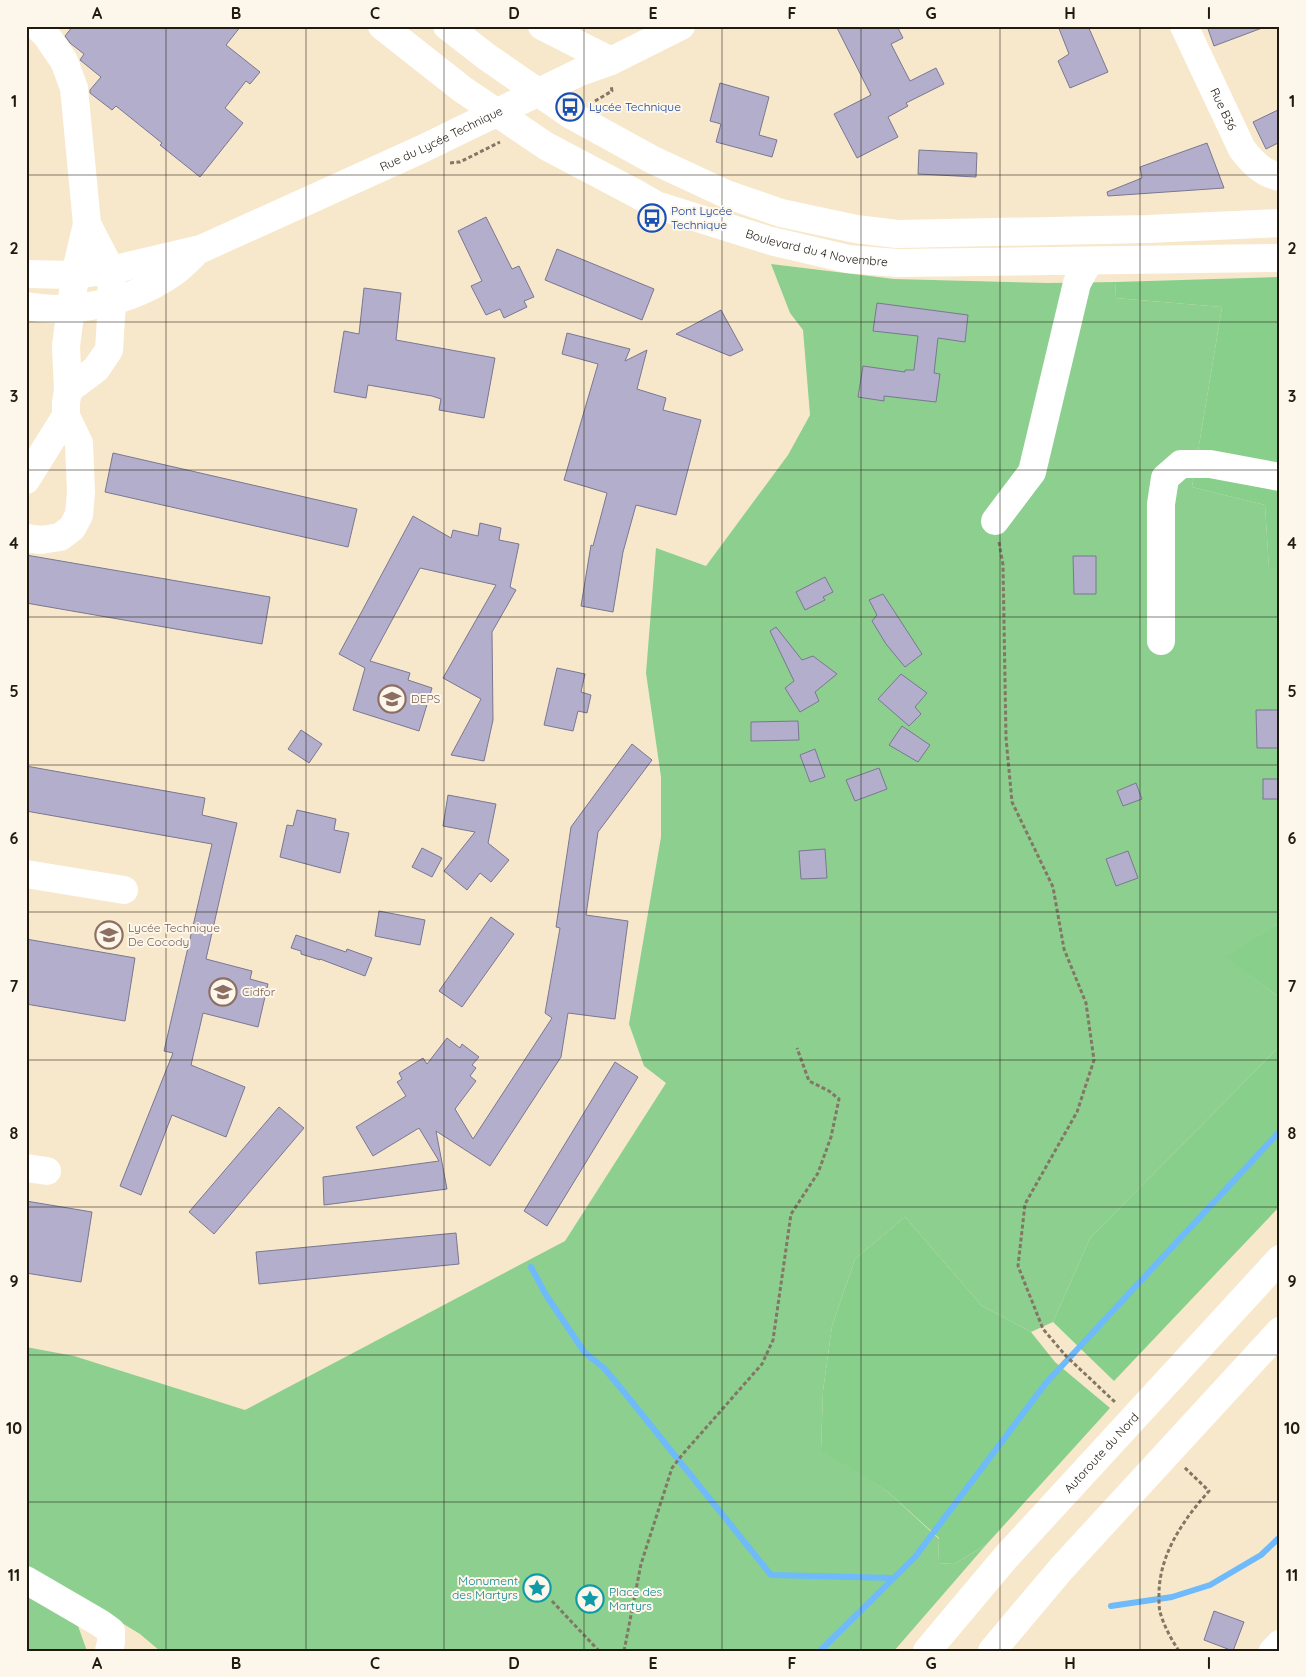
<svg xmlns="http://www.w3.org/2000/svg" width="1306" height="1677" font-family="Quicksand,sans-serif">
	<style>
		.green { fill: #8dcf8f }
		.forest { fill: #87cf8a }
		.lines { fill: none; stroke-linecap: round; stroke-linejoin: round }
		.stream { stroke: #6ebafb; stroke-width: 6 }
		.building { fill: #b2aecb; stroke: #7a7792 }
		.path { stroke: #827765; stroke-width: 3; stroke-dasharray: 4 2.5; stroke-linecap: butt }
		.minor { stroke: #fff; stroke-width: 28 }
		.major { stroke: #fff; stroke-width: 28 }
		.highway { stroke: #fff; stroke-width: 28 }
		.grid { fill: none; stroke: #201a10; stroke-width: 1; stroke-opacity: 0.55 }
		.labels { text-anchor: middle; stroke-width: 4; stroke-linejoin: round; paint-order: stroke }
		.transit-label { font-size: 12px; fill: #164399; stroke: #fdf6eb; text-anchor: start }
		.street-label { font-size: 12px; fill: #201a10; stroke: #fdf6eb }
		.education-label { font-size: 12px; fill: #785e54; stroke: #fdf6eb; text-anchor: start }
		.culture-label { font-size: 12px; fill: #0d838f; stroke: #fdf6eb; text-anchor: end }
		.neatline { fill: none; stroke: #201a10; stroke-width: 2 }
		.grid-label { font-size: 16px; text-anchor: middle; font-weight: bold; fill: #201a10 }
	</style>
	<rect width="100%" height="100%" fill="#f8e8cb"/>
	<g class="green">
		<polygon points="771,264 894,279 1048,283 1116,282 1115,298 1222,307 1192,487 1265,505 1269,568 1280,569 1280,922 1226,957 1280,998 1280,1046 1090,1238 1053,1322 1031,1332 982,1306 905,1217 855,1259 832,1326 823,1391 821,1449 888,1492 939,1539 938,1563 954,1564 986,1545 894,1651 160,1651 140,1634 26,1565 26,1347 74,1356 245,1410 565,1241 666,1083 644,1066 629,1024 661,837 661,777 646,673 656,548 706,566 788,455 810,415 803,330 790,313"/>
		<polygon points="26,1594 78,1626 87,1651 26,1651"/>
	</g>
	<g class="forest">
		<polygon points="1280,277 1280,569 1269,569 1265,505 1192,487 1222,307 1115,298 1116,282"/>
		<polygon points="1280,922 1280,998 1225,957"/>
		<polygon points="1280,1046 1280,1206 1114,1381 1053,1322 1090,1238"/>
		<polygon points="905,1217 982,1306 1031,1332 1055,1362 1110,1408 986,1545 954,1564 938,1563 939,1538 888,1492 821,1450 823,1391 832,1326 855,1259"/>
	</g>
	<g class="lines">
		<g class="stream">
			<polyline points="531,1267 546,1295 585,1353 604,1368 624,1392 771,1575 894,1578"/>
			<polyline points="1111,1606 1172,1597 1210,1585 1261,1555 1280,1537"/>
			<polyline points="820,1651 915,1557 1046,1383 1280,1131"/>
		</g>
	</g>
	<g class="building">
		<polygon points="73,26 241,26 226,45 260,72 250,84 246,81 225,108 243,123 200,177 160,145 162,143 116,106 112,110 90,93 90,90 101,77 80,60 84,54 70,43 65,36"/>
		<polygon points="836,26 897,26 903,38 891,44 910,81 936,68 944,84 906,103 908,106 888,117 898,137 857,158 834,114 871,95"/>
		<polygon points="1058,26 1088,26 1108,72 1070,88 1058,61 1069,54"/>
		<polygon points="1207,26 1262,26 1262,28 1214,46"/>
		<polygon points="720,83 769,97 759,135 777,140 772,157 716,142 721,124 710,121"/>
		<polygon points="1280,109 1280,142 1266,149 1253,122"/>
		<polygon points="1207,143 1224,188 1108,196 1107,192 1142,178 1140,167"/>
		<polygon points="919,150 977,153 976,177 918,174"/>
		<polygon points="486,217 512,269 519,266 534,297 524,301 527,307 504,318 500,309 486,315 471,286 482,281 458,231"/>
		<polygon points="557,249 654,289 642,320 545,280"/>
		<polygon points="364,288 401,293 396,340 495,358 484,418 439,410 441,399 432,396 368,385 366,398 334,392 344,331 359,334"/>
		<polygon points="877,303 968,315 965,342 938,338 934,373 940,374 936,402 884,396 884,401 858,397 863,366 905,372 905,370 914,370 918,336 873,331"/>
		<polygon points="721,310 743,350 730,356 676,334"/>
		<polygon points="567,333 630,349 625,361 647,350 637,389 666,398 663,410 701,420 676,515 636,505 623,552 613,612 581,606 591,545 593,546 607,493 564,480 598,364 562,354"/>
		<polygon points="113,453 357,509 348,547 105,492"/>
		<polygon points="413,516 451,538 453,530 478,536 480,523 501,528 499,540 519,544 510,587 516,590 492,632 493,720 484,761 451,755 481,699 443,678 496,585 420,568 370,661 410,673 408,680 432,688 419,731 353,710 365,668 339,654"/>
		<polygon points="26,555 270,597 262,644 26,603"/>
		<polygon points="1073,556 1096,556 1096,594 1074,594"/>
		<polygon points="825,577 833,592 823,597 825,600 805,610 796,592"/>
		<polygon points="883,594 922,654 905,667 886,644 872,621 877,615 869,600"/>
		<polygon points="776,627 802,660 813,656 837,674 815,692 819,701 800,712 785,688 794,681 770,631"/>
		<polygon points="557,668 585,674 581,692 591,695 587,713 578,711 573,731 544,725"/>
		<polygon points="901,674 927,693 915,707 921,714 909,726 878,699"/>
		<polygon points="1256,710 1280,710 1280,748 1257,748"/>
		<polygon points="798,721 799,740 751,741 751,722"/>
		<polygon points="902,726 930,745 918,762 889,745"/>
		<polygon points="301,730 322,744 309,763 288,749"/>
		<polygon points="632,744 652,760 598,832 586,915 628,921 615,1019 568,1013 561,1057 490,1166 436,1131 447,1189 324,1205 323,1177 439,1161 419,1128 373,1156 356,1127 406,1096 397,1082 402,1079 399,1073 423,1058 427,1064 447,1038 460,1048 462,1044 479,1057 472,1065 476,1068 470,1076 476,1081 455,1109 473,1139 552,1018 545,1013 560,928 556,927 571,827"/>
		<polygon points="815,749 825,777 810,782 800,755"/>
		<polygon points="26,766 205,798 202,815 237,823 206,959 252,971 250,979 268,984 258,1027 203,1013 191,1065 245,1087 226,1137 172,1115 141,1195 120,1186 173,1053 164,1051 212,844 26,811"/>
		<polygon points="879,768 887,789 855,801 846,780"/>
		<rect x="1263" y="779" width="17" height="20"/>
		<polygon points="1136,783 1142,799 1123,806 1117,791"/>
		<polygon points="448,795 496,804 488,843 509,860 491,882 480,873 467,890 444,871 475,832 443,826"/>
		<polygon points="297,810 336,819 334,830 349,833 340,873 280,857 287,825 293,826"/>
		<polygon points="422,848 442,858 432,877 412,867"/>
		<polygon points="825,849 827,878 801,879 799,851"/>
		<polygon points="1128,851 1138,878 1116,886 1106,859"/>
		<polygon points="379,911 425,920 420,945 375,936"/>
		<polygon points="491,917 514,934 462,1007 439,991"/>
		<polygon points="296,935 346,952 347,949 372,958 365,976 320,959 320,960 301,954 301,951 291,948"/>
		<polygon points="26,939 135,958 125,1021 26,1004"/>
		<polygon points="615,1062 638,1077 547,1226 524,1211"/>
		<polygon points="279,1107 304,1128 214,1234 189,1212"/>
		<polygon points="26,1201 92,1212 81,1282 26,1273"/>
		<polygon points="456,1233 459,1264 259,1284 256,1252"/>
		<polygon points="1214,1611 1244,1622 1233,1651 1204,1640"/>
	</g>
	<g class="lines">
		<g class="path">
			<polyline points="595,101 612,91 611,85"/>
			<polyline points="450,163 460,162 500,142"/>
			<polyline points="999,542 1003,565 1006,738 1012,802 1053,887 1064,949 1086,1003 1094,1060 1077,1112 1025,1204 1018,1266 1043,1329 1066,1356 1116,1403"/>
			<polyline points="552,1601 599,1651"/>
			<polyline points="624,1651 641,1564 672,1468 682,1455 762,1364 773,1340 791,1214 818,1173 831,1137 839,1099 829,1091 809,1081 797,1048"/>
			<path d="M1179,1651C1171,1639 1164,1626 1160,1612C1159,1608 1159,1602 1159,1597C1158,1556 1183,1520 1209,1491L1184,1467"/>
		</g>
		<g class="minor">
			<polyline points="542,26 611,61"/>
			<path id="s1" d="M1184,26L1242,149C1253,163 1262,173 1280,177"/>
			<path id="s2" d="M26,274L75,275L111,270L201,249L422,149L580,72L611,61L681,26"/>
			<path d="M26,306C73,315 130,302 170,275C178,270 186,262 193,255"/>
			<polyline points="68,390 96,369 109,350 112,302 111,270 87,224"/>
			<polyline points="26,480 66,416"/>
			<polyline points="995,521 1032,472 1077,283 1089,261"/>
			<polyline points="26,538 41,540 60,537 72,528 79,515 81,492 79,443 66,416 66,403 68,390 66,346 75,275 87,224 74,88 64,61 46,35 37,26"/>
			<polyline points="1161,641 1161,504 1165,478 1181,464 1210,464 1280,477"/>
			<polyline points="26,874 124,890"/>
			<polyline points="26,1168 47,1171"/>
			<polyline points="26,1580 100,1623 111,1631 111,1642 109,1651"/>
			<polyline points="1273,1651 1280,1644"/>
		</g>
		<g class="major">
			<path id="s3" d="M382,26L462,89L546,146L635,193L656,205L771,241L848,259L897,263L1280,258"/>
			<polyline points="447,26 487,57 571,115 653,160 726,194 781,213 856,229 897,234 1148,229 1280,223"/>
		</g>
		<g class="highway">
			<path id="s4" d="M927,1651L1006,1557L1280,1259"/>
			<polyline points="992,1651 1061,1569 1280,1331"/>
		</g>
	</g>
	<path class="grid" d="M166,26V1651M306,26V1651M444,26V1651M584,26V1651M722,26V1651M861,26V1651M1000,26V1651M1140,26V1651M26,175H1280M26,322H1280M26,470H1280M26,617H1280M26,765H1280M26,912H1280M26,1060H1280M26,1207H1280M26,1355H1280M26,1502H1280"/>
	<defs>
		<g id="bus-ring" transform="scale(1.4375)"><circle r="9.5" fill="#fdf6eb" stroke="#1a4fb4" stroke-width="1.5"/><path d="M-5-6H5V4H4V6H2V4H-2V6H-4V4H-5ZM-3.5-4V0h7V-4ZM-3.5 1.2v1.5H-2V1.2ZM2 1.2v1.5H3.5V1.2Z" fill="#1a4fb4"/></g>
		<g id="university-ring" transform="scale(1.4375)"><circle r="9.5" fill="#fdf6eb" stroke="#8d6e63" stroke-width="1.5"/><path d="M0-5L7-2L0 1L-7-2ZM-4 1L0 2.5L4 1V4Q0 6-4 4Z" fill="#8d6e63"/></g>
		<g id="school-ring" transform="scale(1.4375)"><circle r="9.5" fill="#fdf6eb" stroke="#8d6e63" stroke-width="1.5"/><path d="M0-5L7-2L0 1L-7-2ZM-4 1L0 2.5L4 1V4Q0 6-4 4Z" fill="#8d6e63"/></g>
		<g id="sight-ring" transform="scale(1.4375)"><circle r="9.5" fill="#fdf6eb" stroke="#0f9aa8" stroke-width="1.5"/><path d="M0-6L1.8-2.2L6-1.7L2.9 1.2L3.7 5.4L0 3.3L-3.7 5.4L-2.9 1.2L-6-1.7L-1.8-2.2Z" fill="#0f9aa8"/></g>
	</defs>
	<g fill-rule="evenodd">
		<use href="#bus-ring" x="570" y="107"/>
		<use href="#bus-ring" x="652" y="218"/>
		<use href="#university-ring" x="392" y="699"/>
		<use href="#university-ring" x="109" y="935"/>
		<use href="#school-ring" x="223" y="992"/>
		<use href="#sight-ring" x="537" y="1588"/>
		<use href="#sight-ring" x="590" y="1599"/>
	</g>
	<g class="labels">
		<g class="transit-label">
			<text x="589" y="111">Lycée Technique</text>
			<text x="671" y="215">Pont Lycée<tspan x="671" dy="14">Technique</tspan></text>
		</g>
		<g class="street-label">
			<text dy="4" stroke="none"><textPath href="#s1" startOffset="92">Rue B36</textPath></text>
			<text dy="4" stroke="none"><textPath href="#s2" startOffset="442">Rue du Lycée Technique</textPath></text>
			<text dy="4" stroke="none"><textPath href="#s3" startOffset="495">Boulevard du 4 Novembre</textPath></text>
			<text dy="4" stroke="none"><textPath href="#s4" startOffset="264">Autoroute du Nord</textPath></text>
		</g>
		<g class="education-label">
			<text x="411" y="703">DEPS</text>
			<text x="128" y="932">Lycée Technique<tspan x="128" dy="14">De Cocody</tspan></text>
			<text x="242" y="996">Cidfor</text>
		</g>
		<g class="culture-label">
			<text x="518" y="1585">Monument<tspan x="518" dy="14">des Martyrs</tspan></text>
			<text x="609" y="1596" text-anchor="start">Place des<tspan x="609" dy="14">Martyrs</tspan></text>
		</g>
	</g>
	<rect width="1306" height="1677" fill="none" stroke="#fdf6eb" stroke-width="55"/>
	<rect x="28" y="28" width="1250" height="1622" class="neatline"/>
	<g class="grid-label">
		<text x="97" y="19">A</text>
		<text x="236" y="19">B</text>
		<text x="375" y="19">C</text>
		<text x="514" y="19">D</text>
		<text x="653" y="19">E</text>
		<text x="792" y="19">F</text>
		<text x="931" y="19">G</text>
		<text x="1070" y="19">H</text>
		<text x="1209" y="19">I</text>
		<text x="14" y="107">1</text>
		<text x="1292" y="107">1</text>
		<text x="14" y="254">2</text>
		<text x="1292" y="254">2</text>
		<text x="14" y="402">3</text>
		<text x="1292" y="402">3</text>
		<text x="14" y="549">4</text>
		<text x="1292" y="549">4</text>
		<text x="14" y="697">5</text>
		<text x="1292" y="697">5</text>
		<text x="14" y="844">6</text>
		<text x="1292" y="844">6</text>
		<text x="14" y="992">7</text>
		<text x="1292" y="992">7</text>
		<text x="14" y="1139">8</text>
		<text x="1292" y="1139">8</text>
		<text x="14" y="1287">9</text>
		<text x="1292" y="1287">9</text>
		<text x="14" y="1434">10</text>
		<text x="1292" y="1434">10</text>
		<text x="14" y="1581">11</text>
		<text x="1292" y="1581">11</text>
		<text x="97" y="1669">A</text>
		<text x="236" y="1669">B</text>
		<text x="375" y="1669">C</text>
		<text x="514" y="1669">D</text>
		<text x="653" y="1669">E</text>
		<text x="792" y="1669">F</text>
		<text x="931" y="1669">G</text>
		<text x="1070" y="1669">H</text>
		<text x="1209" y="1669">I</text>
	</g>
</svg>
